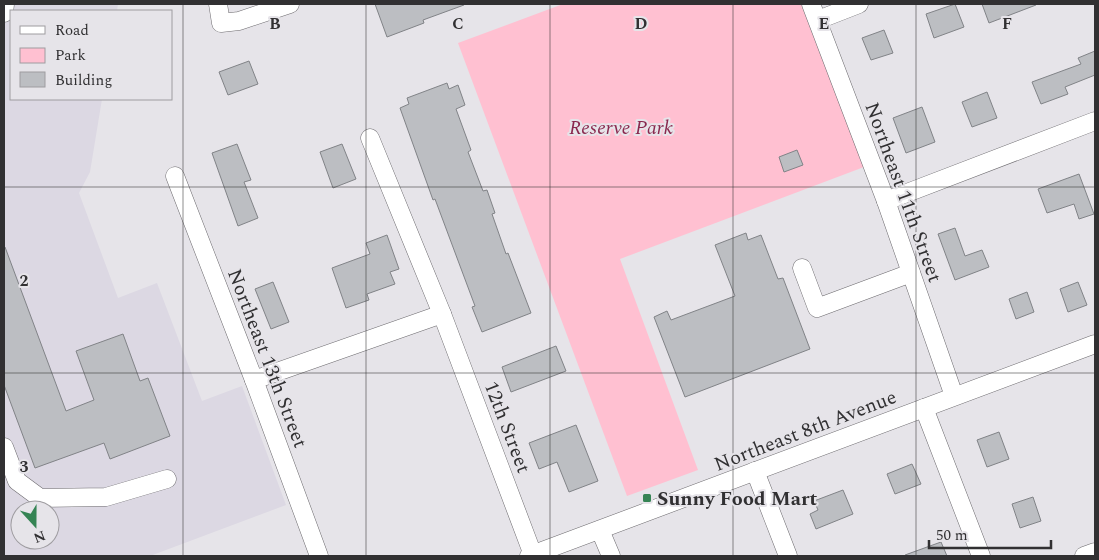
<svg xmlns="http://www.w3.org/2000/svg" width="1099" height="560" font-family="Spectral,serif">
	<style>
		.built { fill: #dcd8e3; fill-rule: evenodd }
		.green { fill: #ffc0d1 }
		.building { fill: #bcbec2; stroke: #818387 }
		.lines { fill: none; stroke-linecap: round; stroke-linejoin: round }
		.minor-casing { stroke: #6d6b6f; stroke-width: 19 }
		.minor { stroke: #fff; stroke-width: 18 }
		.grid { fill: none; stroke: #313032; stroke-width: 1; stroke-opacity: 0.55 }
		.poi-dot { fill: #358454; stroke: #e6e4e9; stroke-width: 2 }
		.labels { text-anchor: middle; stroke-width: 4; stroke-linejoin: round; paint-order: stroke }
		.park-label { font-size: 20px; font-style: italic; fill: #89284e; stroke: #e6e4e9 }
		.street-label { font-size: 20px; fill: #313032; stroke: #e6e4e9 }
		.poi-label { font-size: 20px; font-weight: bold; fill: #313032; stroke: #e6e4e9; text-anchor: start }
		.grid-label { font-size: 16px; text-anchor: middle; font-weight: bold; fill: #313032; stroke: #e6e4e9; stroke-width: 4; stroke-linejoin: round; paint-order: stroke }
	</style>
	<rect width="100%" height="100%" fill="#e6e4e9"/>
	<path class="built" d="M4,4H118L117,11H11V99H102L90,172L79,193L118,298L157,283L202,401L242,386L286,505L150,556H4ZM20,510H50V540H20Z"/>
	<polygon class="green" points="563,4 801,4 864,167 620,259 698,470 627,496 458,43"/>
	<g class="building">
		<polygon points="375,4 464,4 464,5 423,20 424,23 387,37"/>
		<polygon points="955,4 964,27 934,38 926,14"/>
		<polygon points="982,4 1036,4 1036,5 989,23"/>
		<polygon points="884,30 893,53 871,60 862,38"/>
		<polygon points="1095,51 1095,75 1065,87 1068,94 1041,104 1032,82 1081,64 1078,58"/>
		<polygon points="249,61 258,84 228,95 219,72"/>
		<polygon points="447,83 449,89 458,85 465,105 456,109 471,150 468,152 483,191 487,190 495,213 492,214 506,254 508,253 531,313 482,332 472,307 475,306 435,199 433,200 400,108 409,104 407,98"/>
		<polygon points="987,92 997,118 972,127 962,102"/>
		<polygon points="922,107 935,142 906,153 893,118"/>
		<polygon points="237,144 251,180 244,182 258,218 238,226 212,153"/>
		<polygon points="342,144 356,179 333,188 320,152"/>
		<polygon points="797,150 803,165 784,172 779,157"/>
		<polygon points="1079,174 1094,214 1079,219 1074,204 1047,213 1038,189"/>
		<polygon points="955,228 965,256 982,250 989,267 955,280 938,234"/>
		<polygon points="746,233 748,240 761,235 778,279 783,278 810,349 685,397 654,317 667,311 671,320 735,296 715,245"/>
		<polygon points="387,235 399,269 390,272 395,284 367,294 369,300 346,308 332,268 370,254 366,243"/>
		<polygon points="5,247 66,411 94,400 76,351 123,334 140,381 148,378 170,436 110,459 104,443 35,468 4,385 4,248"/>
		<polygon points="273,282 289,322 271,329 255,289"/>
		<polygon points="1078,282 1087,305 1068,312 1060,289"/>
		<polygon points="1027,292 1034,312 1016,319 1009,299"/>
		<polygon points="556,346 566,371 511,392 502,367"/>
		<polygon points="576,425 598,481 569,492 557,462 539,469 529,443"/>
		<polygon points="999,432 1009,459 987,467 977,440"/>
		<polygon points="912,464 921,484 895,494 887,474"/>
		<polygon points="843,490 853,514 816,529 810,514 818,510 814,501"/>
		<polygon points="1033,497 1041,521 1020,528 1012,504"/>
		<polygon points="941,542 947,556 906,556 905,555"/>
	</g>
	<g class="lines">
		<g class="minor-casing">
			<g id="minor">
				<polyline points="218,4 221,23 239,21 290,4"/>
				<polyline points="811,4 886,201 954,396"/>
				<polyline points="4,13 5,4"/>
				<polyline points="818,20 859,4"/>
				<polyline points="370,138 442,314 533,555"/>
				<polyline points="175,176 254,380 319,556"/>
				<polyline points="886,201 1095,121"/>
				<polyline points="802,268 817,308 911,273"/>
				<polyline points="254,380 442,314"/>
				<polyline points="924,408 981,556"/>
				<polyline points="4,447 17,481 40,498 106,497 167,479"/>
				<polyline points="755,471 788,556"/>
				<polyline points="600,530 611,556"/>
				<polyline points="529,556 1095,344"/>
				<polyline points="1084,556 1095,552"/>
			</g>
		</g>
		<use href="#minor" class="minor"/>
	</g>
	<path class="grid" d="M183,4V556M366,4V556M550,4V556M733,4V556M916,4V556M4,187H1095M4,373H1095"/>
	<rect class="poi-dot" x="642" y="493" width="10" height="10" rx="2.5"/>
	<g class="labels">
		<g class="park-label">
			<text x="621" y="134">Reserve Park</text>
		</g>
		<g class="street-label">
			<text transform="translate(904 192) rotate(70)" y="7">Northeast 11th Street</text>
			<text transform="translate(268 358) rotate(69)" y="7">Northeast 13th Street</text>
			<text transform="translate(508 427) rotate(69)" y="7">12th Street</text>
			<text transform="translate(805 430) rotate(-21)" y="7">Northeast 8th Avenue</text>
		</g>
		<g class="poi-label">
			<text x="657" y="505">Sunny Food Mart</text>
		</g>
	</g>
	<g class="grid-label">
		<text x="275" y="29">B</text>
		<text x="458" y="29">C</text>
		<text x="641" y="29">D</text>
		<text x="824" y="29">E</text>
		<text x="1007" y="29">F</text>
		<text x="24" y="286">2</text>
		<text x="24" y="472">3</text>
	</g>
	<rect width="1099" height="560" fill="none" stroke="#313032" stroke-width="10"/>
	<rect x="10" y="10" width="162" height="90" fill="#e6e4e9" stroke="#9e9ca0"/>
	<rect x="20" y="26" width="25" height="8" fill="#ffffff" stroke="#9e9ca0"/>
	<text x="55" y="35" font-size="15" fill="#313032">Road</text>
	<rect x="20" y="48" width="25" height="15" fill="#ffc0d1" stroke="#9e9ca0"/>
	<text x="55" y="60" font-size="15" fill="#313032">Park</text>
	<rect x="20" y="72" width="25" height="15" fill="#bcbec2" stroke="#9e9ca0"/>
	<text x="55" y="85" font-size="15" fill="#313032">Building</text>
	<g transform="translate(35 525) rotate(159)"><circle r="24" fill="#e6e4e9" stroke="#9e9ca0"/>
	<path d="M0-4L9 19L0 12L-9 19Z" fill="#358454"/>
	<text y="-8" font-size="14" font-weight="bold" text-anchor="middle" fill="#313032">N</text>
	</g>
	<path d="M929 540v8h122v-8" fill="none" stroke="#313032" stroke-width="2.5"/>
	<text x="936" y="540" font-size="15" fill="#313032" stroke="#e6e4e9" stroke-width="4" paint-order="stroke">50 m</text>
</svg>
